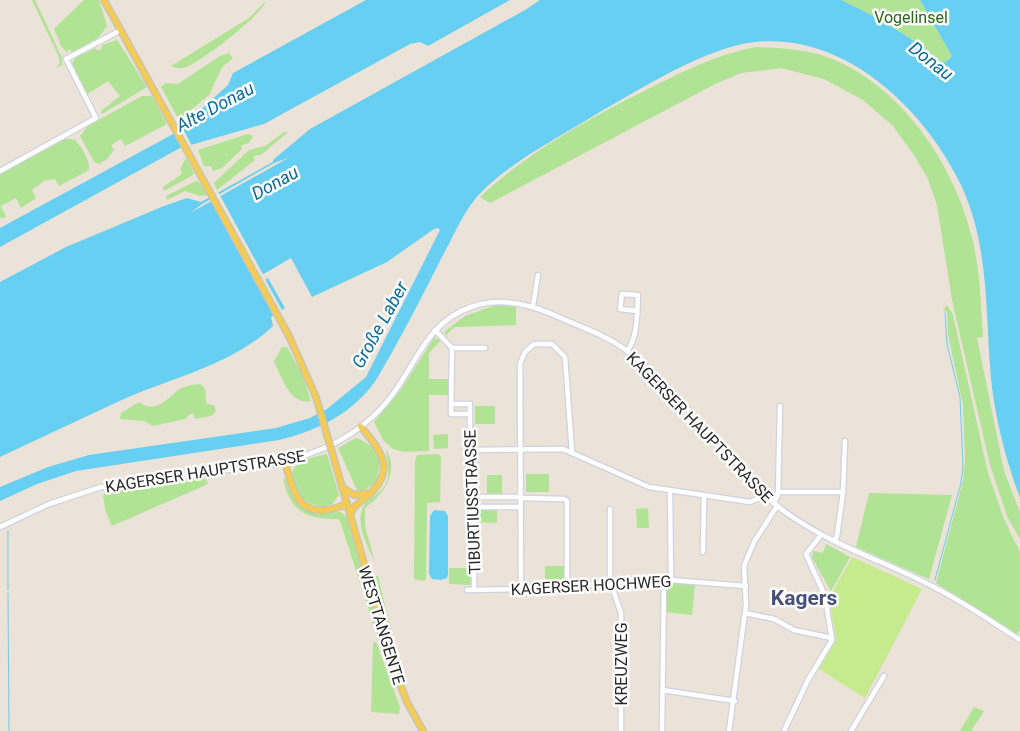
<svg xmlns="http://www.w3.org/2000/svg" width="1020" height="731" font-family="Roboto,sans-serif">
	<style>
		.green { fill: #b0e393 }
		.pitch { fill: #c6eb8e }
		.water { fill: #67cff1; fill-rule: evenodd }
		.pier { fill: #ebe2d8 }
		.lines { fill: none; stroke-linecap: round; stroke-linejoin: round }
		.stream { stroke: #67cff1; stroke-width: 1 }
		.minor-casing { stroke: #ced2e1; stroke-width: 7 }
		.major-casing { stroke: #c3c3c3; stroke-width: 8 }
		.minor { stroke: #fff; stroke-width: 4.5 }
		.major { stroke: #f3cb55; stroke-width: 5.5 }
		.major-bridge-casing { stroke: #c3c3c3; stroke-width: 8; stroke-linecap: butt }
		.major-bridge { stroke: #f3cb55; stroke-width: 5.5 }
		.labels { text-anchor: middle; stroke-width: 5; stroke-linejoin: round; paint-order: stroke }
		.park-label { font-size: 16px; fill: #296517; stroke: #fff }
		.street-label { font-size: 16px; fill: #282828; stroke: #fff }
		.water-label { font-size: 18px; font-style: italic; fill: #0a6b99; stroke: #fff }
		.district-label { font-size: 21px; font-weight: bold; fill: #475179; stroke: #fff }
	</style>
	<rect width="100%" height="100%" fill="#ebe2d8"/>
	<g class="green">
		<polygon points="32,0 35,0 62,58 62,65 56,68 60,63 58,55"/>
		<polygon points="84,0 99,0 107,26 98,38 71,53 71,50 68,50 67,53 59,43 60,42 54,29"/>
		<path d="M841,0H920L952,56L946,62H941C909,35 879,18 841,0Z"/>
		<path d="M266,1C265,12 196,67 182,68C179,69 174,67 171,66L249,18Z"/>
		<polygon points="117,40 147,87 102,114 101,111 120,96 108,81 86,95 71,65 76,57 96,48 96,50 101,50 102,45"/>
		<path d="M756,47C779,48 802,49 824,56C900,82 956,166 973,242C980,273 981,305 983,337L977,338L1004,471L1020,512V539L1007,516L990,465L952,300L937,205L928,179L914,155L893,126L863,100L824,79L781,68L741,73L715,84L490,203L480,197C528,152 588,119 646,90C682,72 717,54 756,47Z"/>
		<polygon points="229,53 233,58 222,67 209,95 179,120 161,87 166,83 178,84 220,56"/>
		<polygon points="142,96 152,96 167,124 125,146 121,139 111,145 114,150 107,159 99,164 95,163 80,136 88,126"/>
		<polygon points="284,132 288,132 261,155 257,155 253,157 255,160 217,190 214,183 249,150 265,146"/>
		<polygon points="248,134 253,136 250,142 241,146 242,149 222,168 213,171 211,166 204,166 198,150"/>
		<path d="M65,139H74C81,146 90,159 89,170L59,186L55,179L44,181L32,190L36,198L21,208L16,198L1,206L6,217L0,218V174Z"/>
		<polygon points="186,158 194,173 193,175 164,191 163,187 182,174 180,169"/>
		<polygon points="196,181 199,182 207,195 200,196 185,191 167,200 166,196"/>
		<polygon points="496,305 516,307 516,325 455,327 446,335 444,332 465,316"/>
		<polygon points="947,305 953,315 988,473 1004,519 1020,552 1020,630 1017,634 936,583 963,481 965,460 963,405 948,335 947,312 943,310"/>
		<polygon points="434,338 441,340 429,353 429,379 449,379 449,395 429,395 429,451 405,452 393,449 384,441 374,422 400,391"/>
		<path d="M282,347H287L302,374L311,401C290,406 282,377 274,362Z"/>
		<path d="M200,384C209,390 204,397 207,404L214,405L216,411L211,416L195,419L194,414H190L185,419L153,426L144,421L120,419L121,413L139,402C155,414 166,400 177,391C183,386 192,385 200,384Z"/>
		<rect x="475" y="406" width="20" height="18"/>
		<polygon points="448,434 448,448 434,449 433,435"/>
		<path d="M356,438C368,441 378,452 380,463L376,483L364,490H357L338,448Z"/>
		<path d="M386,450C400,472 383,495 365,508V527L375,562C368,546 352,520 366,503C373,495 383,492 387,481C390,470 387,459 386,450Z"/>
		<path d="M327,454L339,495L332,504C304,515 277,475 301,462C308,458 319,456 327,454Z"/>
		<polygon points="438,454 441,456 440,502 427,503 426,579 424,581 414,579 415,461 417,455"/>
		<rect x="526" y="474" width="23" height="18"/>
		<rect x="487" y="475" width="15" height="21"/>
		<polygon points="200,476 206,479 208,484 112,526 106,512 103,496 108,489"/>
		<path d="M283,479H285C291,497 300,514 322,514C328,514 335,512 341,512L347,518L389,662L386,663L340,521L338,519C305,519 291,512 283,479Z"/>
		<polygon points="869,493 952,495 929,579 856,547"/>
		<polygon points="648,508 649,528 637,528 636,509"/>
		<polygon points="478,509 497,509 497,523 476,522 476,510"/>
		<polygon points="826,544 850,557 831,591 812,558 813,551 823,553"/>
		<rect x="545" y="566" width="20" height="17"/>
		<polygon points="449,568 471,568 471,585 449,584"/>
		<polygon points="372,576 378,576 400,667 398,668"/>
		<polygon points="670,582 695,583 692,615 666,612 666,587"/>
		<polygon points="376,642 400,707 399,714 371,712 373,643"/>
		<polygon points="974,707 984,711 971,731 960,731"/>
	</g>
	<polygon class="pitch" points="852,557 922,589 865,698 819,669 836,640 829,598"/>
	<g class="water">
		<polygon points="366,0 510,0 428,46 420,42 410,44 264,124 180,148 0,247 0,228 175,133 228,85 233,73"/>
		<path d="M540,0H841C879,18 909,35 941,62H946L952,56L920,0H1020V498C1006,460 995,419 991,378C985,313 990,247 961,185C923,105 837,25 742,44C696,54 636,91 595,115C558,138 504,165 476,198C462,215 453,237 442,257C421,298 400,340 376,380C352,414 319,430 279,440L76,471L37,484L0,501V487L48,467L89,455L276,428L310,418L327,409L366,377L440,230L438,228L434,229L387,262L312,297L291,258L253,280L257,284L268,278L285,308L271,317L273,326C232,365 174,377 124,399C82,418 41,438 0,457V282L66,247L164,206L187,198L201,202L273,162V160L310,129L525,10ZM288,158L192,212L202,204L274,163Z"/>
		<polygon points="434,510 445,511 448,516 448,574 447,578 441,580 432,579 429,574 430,516"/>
	</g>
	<g class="pier">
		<polygon points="181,125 192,146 183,150 173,131"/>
		<polygon points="217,190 264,276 259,280 264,277 282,310 273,315 208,196"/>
	</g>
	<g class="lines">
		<g class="stream">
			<polyline points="935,580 961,483 963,467 960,397 947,344 945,313"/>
			<polyline points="8,590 8,531"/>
			<polyline points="8,593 9,731"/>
		</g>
		<g class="minor-casing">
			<g id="minor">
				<polyline points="0,171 96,118 66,59 121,30"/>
				<polyline points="533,306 538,275"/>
				<polyline points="435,330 452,348 451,414 470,414 469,507 474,507 474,590"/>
				<polyline points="452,348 485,348"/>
				<path d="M627,351C638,337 637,313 638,295L622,294L620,309L637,311"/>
				<polyline points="451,404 470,404 470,414"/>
				<polyline points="470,450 563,449 649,487 750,502 765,496"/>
				<polyline points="670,491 671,579"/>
				<polyline points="778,492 843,492"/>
				<polyline points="469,497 522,497"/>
				<polyline points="521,498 564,499 567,501 567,588"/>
				<polyline points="773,503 777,497 778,492 780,406"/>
				<polyline points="474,507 521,507"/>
				<polyline points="610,509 610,581 621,613 621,731"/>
				<path d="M0,527L49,504L101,487L270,464C321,455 365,434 395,391C418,358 430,321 471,307C502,296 532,305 561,318C583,328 608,336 627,351C657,374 685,405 710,434C735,464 758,494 791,516C830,543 874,558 916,578C952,595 987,618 1020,640"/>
				<polyline points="834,541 837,536 843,492 845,441"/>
				<polyline points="703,552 704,496"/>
				<polyline points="467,590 567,588 645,578 746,586"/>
				<polyline points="521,590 520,364 525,352 534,344 552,344 565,357 572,452"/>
				<polyline points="745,613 774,619 794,630 832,638"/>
				<polyline points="662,690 735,701"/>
				<polyline points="662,731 664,579"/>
				<polyline points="729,731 746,605 744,566 754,542 777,506"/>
				<polyline points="784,731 808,680 832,640 825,596 806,554 821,535"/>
				<polyline points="851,731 884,676"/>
			</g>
		</g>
		<g class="major-casing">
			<g id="major">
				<polyline points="104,0 289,336 316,397"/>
				<polyline points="334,459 395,671 407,702 423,731"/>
				<path d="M285,461C294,500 303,522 347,504"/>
				<polyline points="342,487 354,495 370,493"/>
				<path d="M350,515C354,506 357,504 365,498C396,473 384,453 361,427"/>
			</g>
		</g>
		<use href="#minor" class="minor"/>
		<use href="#major" class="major"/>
		<g class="major-bridge-casing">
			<polyline id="major-bridge" points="316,397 334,459"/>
		</g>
		<use href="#major-bridge" class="major-bridge"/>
	</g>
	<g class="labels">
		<g class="park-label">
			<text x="911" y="23">Vogelinsel</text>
		</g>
		<g class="street-label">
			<text transform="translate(700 427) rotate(46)" y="6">KAGERSER HAUPTSTRASSE</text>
			<text transform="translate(205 471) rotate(-9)" y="6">KAGERSER HAUPTSTRASSE</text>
			<text transform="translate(472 502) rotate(-92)" y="6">TIBURTIUSSTRASSE</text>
			<text transform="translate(591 585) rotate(-3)" y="6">KAGERSER HOCHWEG</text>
			<text transform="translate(382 625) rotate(73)" y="6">WESTTANGENTE</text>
			<text transform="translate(621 664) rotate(-90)" y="6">KREUZWEG</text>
		</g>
		<g class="water-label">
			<text transform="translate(931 61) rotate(38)" y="6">Donau</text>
			<text transform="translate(215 107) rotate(-28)" y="6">Alte Donau</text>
			<text transform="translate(275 183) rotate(-29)" y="6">Donau</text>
			<text transform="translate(380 325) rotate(-61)" y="6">Große Laber</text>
		</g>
		<g class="district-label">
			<text x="804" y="605">Kagers</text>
		</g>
	</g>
</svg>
